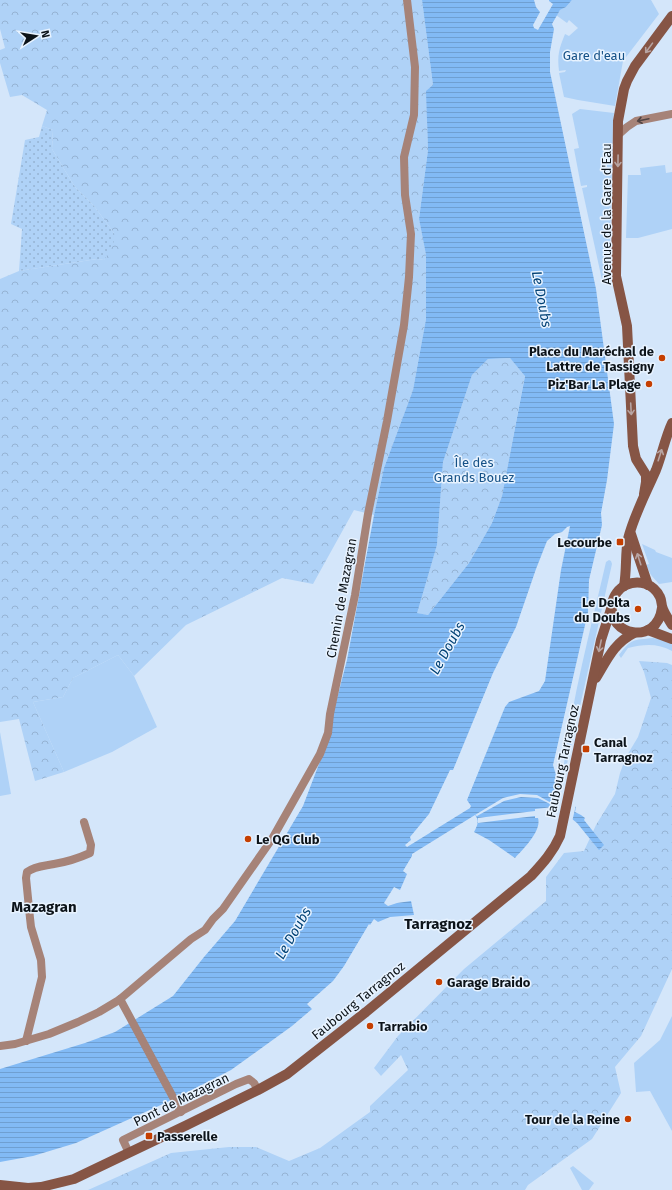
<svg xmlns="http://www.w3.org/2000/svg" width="672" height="1190" font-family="'Fira Sans',sans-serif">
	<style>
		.green { fill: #afd2f7 }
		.forest { fill: url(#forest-crowns) }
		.park { fill: url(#park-dots) }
		.water { fill: url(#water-rules); fill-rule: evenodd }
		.pier { fill: #d4e6fa }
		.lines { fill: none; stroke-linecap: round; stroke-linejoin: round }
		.minor { stroke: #a68378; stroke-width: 8 }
		.secondary { stroke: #865545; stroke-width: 10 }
		.oneway { stroke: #b7a4a2 }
		.oneway2 { stroke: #514544 }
		.poi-dot { fill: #c53f01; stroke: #e8f3ff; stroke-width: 1.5 }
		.labels { text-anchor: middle; stroke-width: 3; stroke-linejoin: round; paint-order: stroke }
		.park-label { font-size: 13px; fill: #155187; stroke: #e8f3ff }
		.street-label { font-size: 13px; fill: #0c1319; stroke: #e8f3ff }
		.poi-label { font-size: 13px; font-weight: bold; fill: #0c1319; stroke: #e8f3ff; text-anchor: end }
		.water-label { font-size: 14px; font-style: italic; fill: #004175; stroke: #e8f3ff }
		.quarter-label { font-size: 15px; font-weight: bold; fill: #0c1319; stroke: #e8f3ff }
	</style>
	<defs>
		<pattern id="forest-crowns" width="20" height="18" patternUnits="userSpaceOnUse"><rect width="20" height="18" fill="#afd2f7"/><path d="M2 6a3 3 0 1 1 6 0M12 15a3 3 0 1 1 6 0" fill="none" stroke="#95b3d3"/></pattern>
		<pattern id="park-dots" width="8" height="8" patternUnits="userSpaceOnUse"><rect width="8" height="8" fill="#afd2f7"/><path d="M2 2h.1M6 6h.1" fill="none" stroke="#95b3d3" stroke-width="1.8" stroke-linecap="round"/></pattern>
		<pattern id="water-rules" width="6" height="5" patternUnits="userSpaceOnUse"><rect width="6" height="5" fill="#82baf5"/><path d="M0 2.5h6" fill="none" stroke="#6f9fd1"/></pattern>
	</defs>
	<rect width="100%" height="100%" fill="#d4e6fa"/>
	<g class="green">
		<path d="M572,0H651L659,14L623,61L615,106L578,100L564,97L559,73L565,72L566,70L559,71C557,55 559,49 565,34L569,36L578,28L569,20L567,23L556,15L560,10L566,7Z"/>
		<polygon points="580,109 614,113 613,121 609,279 602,280 582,188 587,187 587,185 581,186 574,149 579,148 572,114"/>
		<polygon points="665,165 666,173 672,172 672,229 638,238 626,238 628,175 641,175 640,168"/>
		<polygon points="642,544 655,550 656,552 672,558 672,582 659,584 651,575 646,565 649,564"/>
		<path d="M609,560L611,561L612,564L565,773L563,772C571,702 590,632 606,562Z"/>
		<path d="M653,638L665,640L672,644V651C658,643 644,644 628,648L621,658L619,655C631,639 633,640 653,638Z"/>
		<polygon points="118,655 134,676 157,727 112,752 64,772 33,702 63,697 73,678"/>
		<polygon points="0,732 11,794 0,796"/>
		<polygon points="672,1016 672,1131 650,1091 636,1092 634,1063 660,1040"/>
		<polygon points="573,1166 594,1183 589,1190 582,1190 570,1168"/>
	</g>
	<g class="forest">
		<polygon points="0,0 422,0 433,85 427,118 428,150 419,219 426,255 426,319 413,390 384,468 374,515 354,510 313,584 282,578 186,625 134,676 118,655 73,678 63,697 33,702 64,772 35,781 19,719 0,722 0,279 19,271 97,259 104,260 114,233 94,206 75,187 52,149 53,130 42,126 47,110 22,95 10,97 0,63 0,50 5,48 0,29"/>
		<polygon points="510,358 525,375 502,496 492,523 469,563 428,615 416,613 437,545 443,462 472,375 488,359"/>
		<polygon points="639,661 667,663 672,665 672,969 641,1036 615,1067 621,1093 592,1139 528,1185 525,1190 88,1190 171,1153 229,1147 256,1147 289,1161 320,1148 370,1112 370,1106 408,1070 401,1055 381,1076 374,1068 398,1036 464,969 546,901 546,877 564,853 584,851 596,825 615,794 620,773 626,757 638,737 651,698 644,672"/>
	</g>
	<path class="park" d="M42,126L53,130L52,149L75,187L94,206L114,233C116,244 109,252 104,260L97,259L19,271L22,229L11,224L25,140L39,137Z"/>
	<path class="water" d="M422,0H534L536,7L540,12L533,25L534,28L538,30L553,4L549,1V0H572L566,7L560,10L552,24L554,29L550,52V72L596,289L614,424L607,480L601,513L602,525L589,580L588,612L553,765L559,785L576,807L575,812L581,815L585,818L584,820L604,845L599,850L577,823L555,805L554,807L535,809V818H538C542,831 523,849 515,858L489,840L474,832C477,826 480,821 475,815L412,854V856L403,871L407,874L400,890L394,887L384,903L388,906L397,903L411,901L414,915L390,917L378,922L374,919L370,925L369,924L344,966L333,981L307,1004L312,1009L292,1026L231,1070L172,1100L76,1143L33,1156L0,1162V1069L85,1043L115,1032L173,996L204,957L235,921L303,806L322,756L347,660L374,515L384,468L413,390L426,319V255L419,219L428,150L426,91L433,85ZM510,358L525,376L502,496L492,523L469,563L428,615L417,613L437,545L443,462L472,375L488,359ZM570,526L561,570L545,681L539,691L509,702L505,707L467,800L471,806L470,808L407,847L405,845L411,840L410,837L429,814L450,770H453L493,673L516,627L536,569L547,541L555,534L562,532L567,527Z"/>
	<g class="pier">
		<polygon points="562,785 576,805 572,822 556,808"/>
		<polygon points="520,794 537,795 555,805 554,806 538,798 521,797 504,801 477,816 475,815 503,798"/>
		<polygon points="535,811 535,816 478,823 478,818"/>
	</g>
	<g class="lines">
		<g class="minor">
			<polyline points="618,135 627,127 636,121 672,114"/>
			<polyline points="120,999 181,1112"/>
			<path d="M26,1041L42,977L41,960L31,927L30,918L26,878L27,872C35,866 45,866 54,864C66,862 79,858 90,853L91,845L84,822"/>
			<polyline points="0,1046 15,1044 49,1034 78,1022 99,1012 119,1000 191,939 205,930 213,919 223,909 272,839 320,754 328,733 330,714 355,595 368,514 387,421 404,325 409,277 411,234 405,195 404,157 414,115 415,67 407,0"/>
			<polyline points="129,1153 123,1140 236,1084 249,1079 254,1083 258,1090"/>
		</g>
		<g class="secondary">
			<polyline points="644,494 646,482 646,475 636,459 633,446 627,326 616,276 618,121 624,89 627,81 635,66 672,16"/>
			<polyline points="631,534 648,585"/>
			<path d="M624,586C627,570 625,554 628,539C634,515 646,493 656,470C662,455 665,438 672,423"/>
			<path d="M662,608C657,646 607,636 612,604C613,596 619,588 626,585C639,579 654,584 660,597C662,601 661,605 663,609C665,614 669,620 672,625"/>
			<polyline points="648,630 672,639"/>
			<path d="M596,678C607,660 614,643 634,633"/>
			<path d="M0,1185L28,1188L41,1187L74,1179L187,1125L258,1090L287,1074L366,1012L531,876C543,863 553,852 560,836L601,640L611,609"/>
		</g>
	</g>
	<defs><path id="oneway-shaft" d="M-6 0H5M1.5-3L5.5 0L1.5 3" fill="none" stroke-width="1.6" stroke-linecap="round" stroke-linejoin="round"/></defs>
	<g class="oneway">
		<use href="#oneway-shaft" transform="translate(649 48) rotate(126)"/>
		<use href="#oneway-shaft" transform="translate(618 161) rotate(91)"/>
		<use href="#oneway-shaft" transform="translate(631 409) rotate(87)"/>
		<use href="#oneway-shaft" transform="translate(660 455) rotate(-72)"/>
		<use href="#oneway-shaft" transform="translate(639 559) rotate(-108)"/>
		<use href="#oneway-shaft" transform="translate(600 646) rotate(102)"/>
	</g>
	<use class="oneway2" href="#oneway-shaft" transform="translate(643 120) rotate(168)"/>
	<g class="poi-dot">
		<circle cx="662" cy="358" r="4"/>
		<circle cx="649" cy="384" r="4"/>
		<rect x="616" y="538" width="8" height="8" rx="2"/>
		<circle cx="638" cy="609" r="4"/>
		<rect x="582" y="745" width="8" height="8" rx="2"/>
		<circle cx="248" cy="839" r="4"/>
		<circle cx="439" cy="982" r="4"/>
		<circle cx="370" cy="1026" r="4"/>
		<circle cx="628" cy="1119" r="4"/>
		<rect x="145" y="1132" width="8" height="8" rx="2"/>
	</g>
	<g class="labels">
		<g class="park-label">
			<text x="594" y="60">Gare d'eau</text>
			<text x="474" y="467">Île des<tspan x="474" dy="15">Grands Bouez</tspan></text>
		</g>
		<g class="street-label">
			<text transform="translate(606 214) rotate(-90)" y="5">Avenue de la Gare d'Eau</text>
			<text transform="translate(341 598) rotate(-80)" y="5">Chemin de Mazagran</text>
			<text transform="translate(562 761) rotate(-78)" y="5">Faubourg Tarragnoz</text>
			<text transform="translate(358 1000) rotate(-39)" y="5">Faubourg Tarragnoz</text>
			<text transform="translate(181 1099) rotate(-26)" y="5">Pont de Mazagran</text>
		</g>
		<g class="poi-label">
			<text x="654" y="356">Place du Maréchal de<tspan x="654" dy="15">Lattre de Tassigny</tspan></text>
			<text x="641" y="389">Piz'Bar La Plage</text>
			<text x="612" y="547">Lecourbe</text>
			<text x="630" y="607">Le Delta<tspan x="630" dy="15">du Doubs</tspan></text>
			<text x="594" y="747" text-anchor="start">Canal<tspan x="594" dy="15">Tarragnoz</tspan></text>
			<text x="256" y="844" text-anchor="start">Le QG Club</text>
			<text x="447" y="987" text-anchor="start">Garage Braido</text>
			<text x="378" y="1031" text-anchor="start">Tarrabio</text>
			<text x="620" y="1124">Tour de la Reine</text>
			<text x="157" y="1141" text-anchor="start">Passerelle</text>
		</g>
		<g class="water-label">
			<text transform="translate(542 299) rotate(79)" y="5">Le Doubs</text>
			<text transform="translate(447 648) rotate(-61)" y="5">Le Doubs</text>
			<text transform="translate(293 933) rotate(-60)" y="5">Le Doubs</text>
		</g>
		<g class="quarter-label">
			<text x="44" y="912">Mazagran</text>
			<text x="438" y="929">Tarragnoz</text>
		</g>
	</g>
	<g transform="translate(36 36) rotate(78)" stroke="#e8f3ff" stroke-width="3" paint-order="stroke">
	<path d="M0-3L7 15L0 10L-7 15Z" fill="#0c1319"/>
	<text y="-6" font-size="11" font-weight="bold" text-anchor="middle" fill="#0c1319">N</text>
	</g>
</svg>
